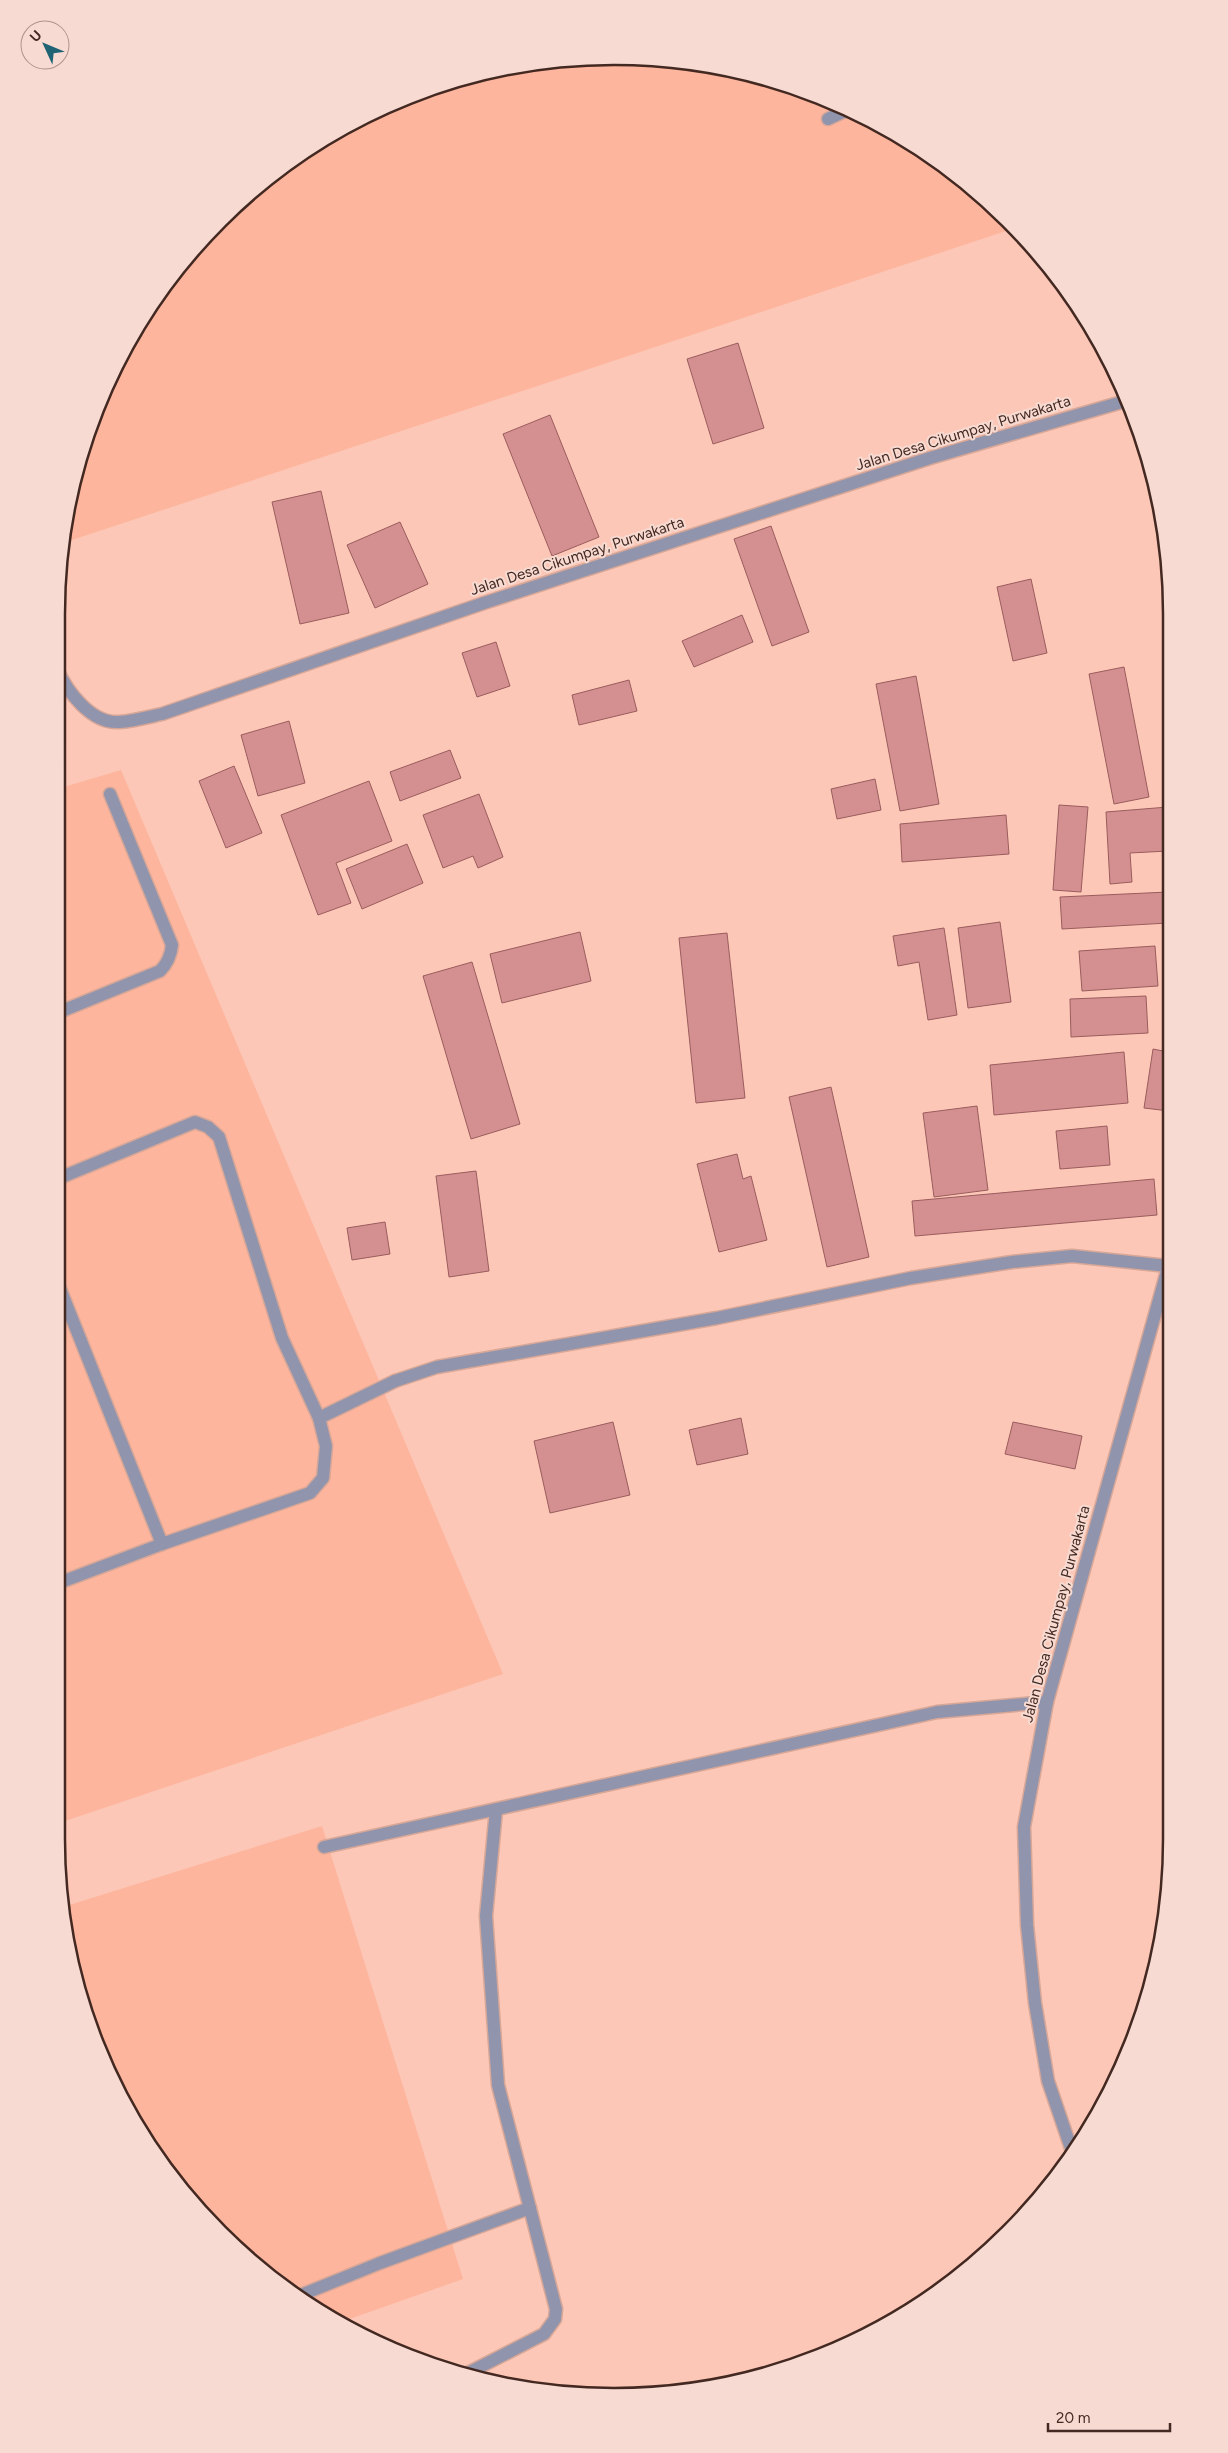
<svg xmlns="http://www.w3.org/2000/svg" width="1228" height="2453" font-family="Figtree,sans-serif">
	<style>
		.built { fill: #feb59d }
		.building { fill: #d49091; stroke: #9b5c5d }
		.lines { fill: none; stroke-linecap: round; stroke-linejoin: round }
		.service-casing { stroke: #d7a798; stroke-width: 15 }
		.minor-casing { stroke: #d7a798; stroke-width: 15 }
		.tertiary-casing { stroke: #d7a798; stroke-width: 15 }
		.service { stroke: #9194ad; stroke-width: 12 }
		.minor { stroke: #9194ad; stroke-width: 12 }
		.tertiary { stroke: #9194ad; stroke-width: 12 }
		.labels { text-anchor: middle; stroke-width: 4; stroke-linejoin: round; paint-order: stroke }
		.street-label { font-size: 15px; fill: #432921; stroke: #f7dbd2 }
		.rim { fill: none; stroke: #432921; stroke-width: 2.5 }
	</style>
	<rect width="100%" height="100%" fill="#fcc7b6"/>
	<g class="built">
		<polygon points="650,57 758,75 860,114 982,194 1012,229 63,543 75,470 114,368 171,275 246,195 335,131 434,86 541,61"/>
		<polygon points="121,770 503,1674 56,1824 57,789"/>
		<polygon points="322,1826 463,2279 341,2322 304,2303 246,2258 172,2179 131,2118 86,2019 67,1948 63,1907"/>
	</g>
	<g class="building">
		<polygon points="738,343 764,428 713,444 687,359"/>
		<polygon points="550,415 599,537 552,556 503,434"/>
		<polygon points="321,491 349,613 300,624 272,502"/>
		<polygon points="400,522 428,584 375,608 347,545"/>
		<polygon points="771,526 809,632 772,646 734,539"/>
		<polygon points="1031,579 1047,653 1013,661 997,587"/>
		<polygon points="742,615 753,642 694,667 682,641"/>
		<polygon points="496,642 510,686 477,697 462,653"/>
		<polygon points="1124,667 1149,797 1114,804 1089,674"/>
		<polygon points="916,676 939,804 900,811 876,684"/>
		<polygon points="629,680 637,711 579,725 572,695"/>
		<polygon points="289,721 305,783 258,796 241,735"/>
		<polygon points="450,750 461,778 400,801 390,772"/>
		<polygon points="234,766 262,833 226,848 199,781"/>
		<polygon points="875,779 881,810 837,819 831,789"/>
		<polygon points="369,781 392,841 336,863 351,903 318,915 281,815"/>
		<polygon points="479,794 503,857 478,868 473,856 443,868 423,815"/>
		<polygon points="1059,805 1088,807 1081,892 1053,890"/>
		<polygon points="1168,807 1168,851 1130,853 1132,882 1110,884 1106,812"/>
		<polygon points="1006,815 1009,854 902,862 900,824"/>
		<polygon points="407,844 423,883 362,909 346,869"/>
		<polygon points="1168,892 1168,923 1062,929 1060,897"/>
		<polygon points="1000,922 1011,1002 968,1008 958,928"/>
		<polygon points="944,928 957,1015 928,1020 919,962 898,966 893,936"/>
		<polygon points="580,932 591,981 502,1003 490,954"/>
		<polygon points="727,933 745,1098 696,1103 679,938"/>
		<polygon points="1155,946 1158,986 1082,991 1079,951"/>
		<polygon points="472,962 520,1124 471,1139 423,976"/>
		<polygon points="1146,996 1148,1033 1071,1037 1070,999"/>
		<polygon points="1153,1049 1168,1052 1169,1111 1144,1108"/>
		<polygon points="1124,1052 1128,1103 994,1115 990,1065"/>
		<polygon points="831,1087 869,1257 827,1267 789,1097"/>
		<polygon points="977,1106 988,1190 934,1197 923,1113"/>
		<polygon points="1107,1126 1110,1165 1060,1169 1056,1131"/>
		<polygon points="737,1154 743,1179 751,1176 767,1240 719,1252 697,1164"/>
		<polygon points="476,1171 489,1271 449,1277 436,1176"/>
		<polygon points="1154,1179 1157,1215 915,1236 912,1201"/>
		<polygon points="385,1222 390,1254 352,1260 347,1228"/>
		<polygon points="741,1418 748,1454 697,1465 689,1430"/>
		<polygon points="613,1422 630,1495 550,1513 534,1441"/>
		<polygon points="1013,1422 1082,1436 1075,1469 1005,1454"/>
	</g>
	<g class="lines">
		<g class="service-casing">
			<g id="service">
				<path d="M57,1013L160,971C167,964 171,955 172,945L110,794"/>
				<polyline points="57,1179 195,1122 208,1127 219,1137 282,1338 319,1418"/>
				<polyline points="57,1281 162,1544"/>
				<polyline points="56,1584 162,1544 310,1493 323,1478 326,1446 319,1418 395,1381"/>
				<polyline points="324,1847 937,1712 1047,1702"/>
				<polyline points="296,2297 380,2263 530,2208"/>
				<polyline points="466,2374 544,2334 555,2319 556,2309 498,2085 486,1916 496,1810"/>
			</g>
		</g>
		<g class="minor-casing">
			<g id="minor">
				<polyline points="828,119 849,109"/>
				<path d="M57,669C67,691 91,724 119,722C133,721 148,717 162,714L484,603L930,458L1129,400"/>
				<polyline points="395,1381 437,1367 717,1318 911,1278 1012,1262 1072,1256 1168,1266"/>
			</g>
		</g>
		<g class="tertiary-casing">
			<polyline id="tertiary" points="1073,2154 1048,2081 1035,2003 1027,1925 1024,1827 1047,1702 1169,1264"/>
		</g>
		<use href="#service" class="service"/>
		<use href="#minor" class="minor"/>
		<use href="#tertiary" class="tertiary"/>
	</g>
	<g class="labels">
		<g class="street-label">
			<text transform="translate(963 433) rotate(-17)" y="5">Jalan Desa Cikumpay, Purwakarta</text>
			<text transform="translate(577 556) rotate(-18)" y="5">Jalan Desa Cikumpay, Purwakarta</text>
			<text transform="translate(1056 1614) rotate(-75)" y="5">Jalan Desa Cikumpay, Purwakarta</text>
		</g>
	</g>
	<path d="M0 0H1228V2453H0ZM614 65H614A549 549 0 0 1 1163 614V1839A549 549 0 0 1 614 2388H614A549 549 0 0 1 65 1839V614A549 549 0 0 1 614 65Z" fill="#f7dbd2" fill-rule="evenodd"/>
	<path class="rim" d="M614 65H614A549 549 0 0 1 1163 614V1839A549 549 0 0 1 614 2388H614A549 549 0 0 1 65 1839V614A549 549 0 0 1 614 65Z"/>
	<g transform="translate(45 45) rotate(314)"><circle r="24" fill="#f7dbd2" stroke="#af948b"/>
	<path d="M0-4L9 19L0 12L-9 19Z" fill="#1f6375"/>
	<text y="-8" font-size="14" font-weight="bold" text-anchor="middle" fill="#432921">U</text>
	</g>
	<path d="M1048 2423v8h122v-8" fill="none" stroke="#432921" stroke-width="2.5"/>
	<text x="1056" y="2423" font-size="15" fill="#432921" stroke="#f7dbd2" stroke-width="4" paint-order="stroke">20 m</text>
</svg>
